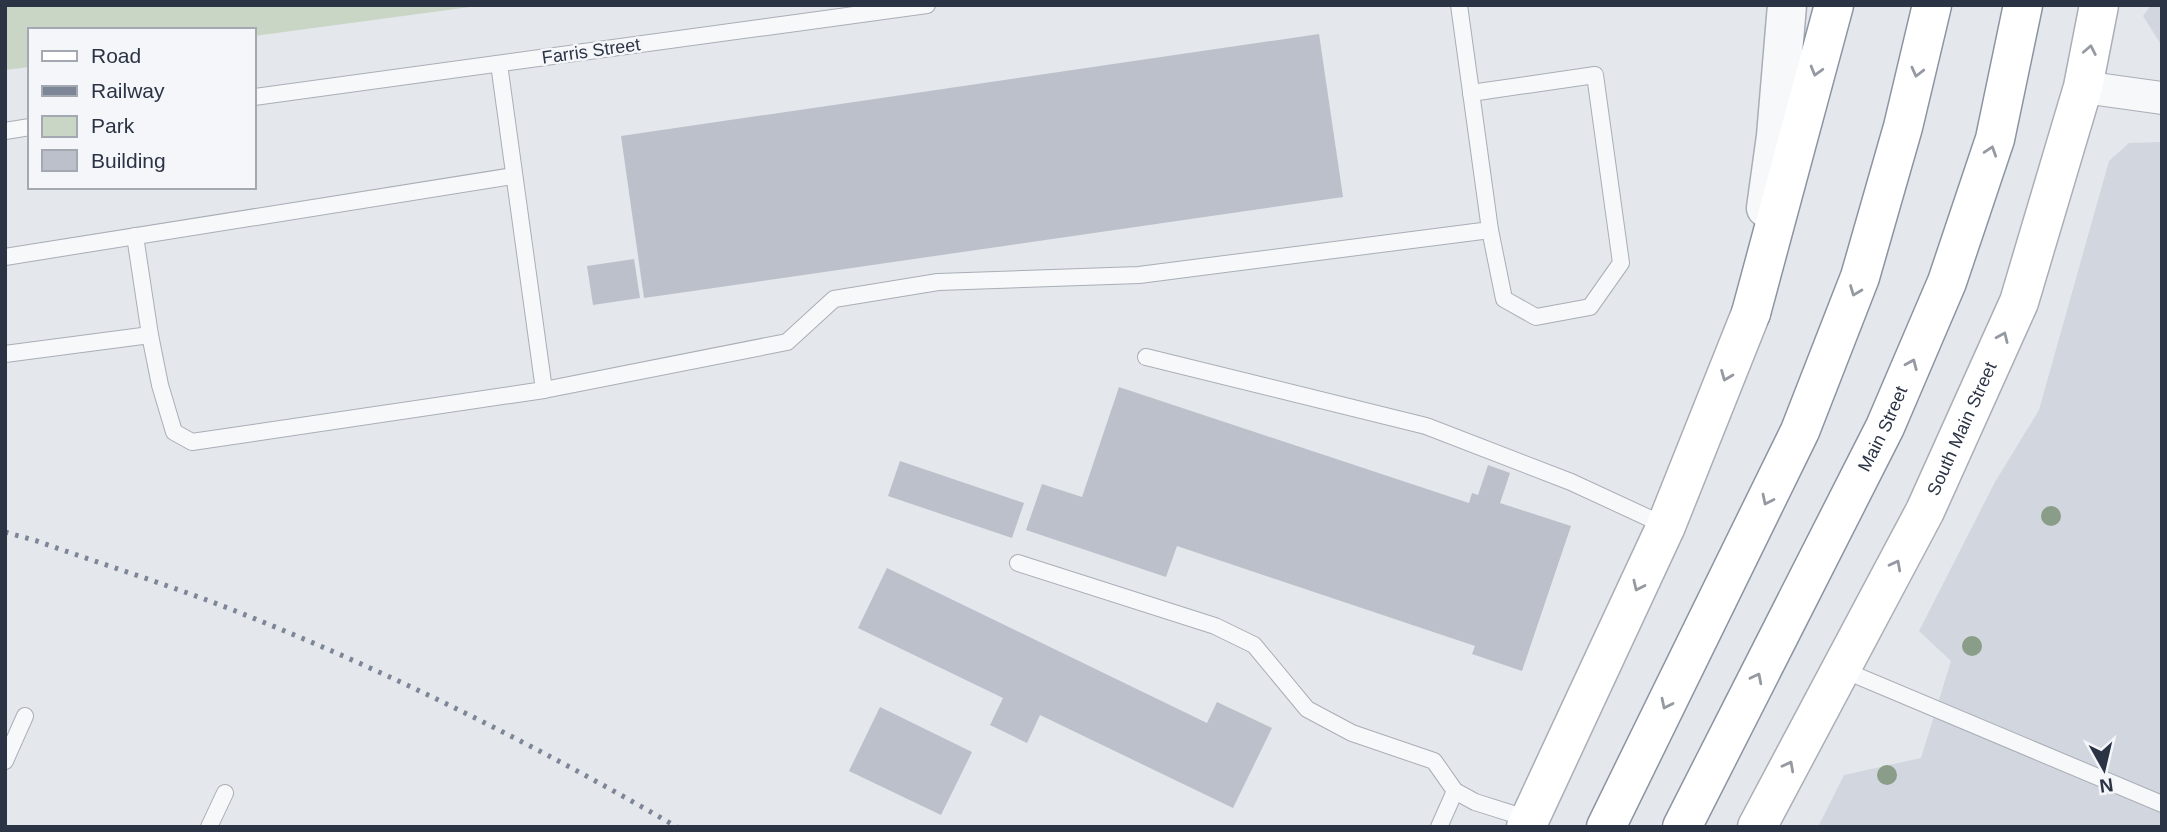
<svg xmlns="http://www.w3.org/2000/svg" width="2167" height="832" font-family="Arial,sans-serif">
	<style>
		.built { fill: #d2d6de }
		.green { fill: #c9d6c5 }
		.building { fill: #bbc0ca }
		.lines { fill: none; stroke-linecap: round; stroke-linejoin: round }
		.service-casing { stroke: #a9aeb7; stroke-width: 18 }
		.minor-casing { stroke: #a9aeb7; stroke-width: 34 }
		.tertiary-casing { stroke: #a9aeb7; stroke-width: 41 }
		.secondary-casing { stroke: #a9aeb7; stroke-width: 41 }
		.trunk-casing { stroke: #8b94a3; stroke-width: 41 }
		.service { stroke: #f7f8fa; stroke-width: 16 }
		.minor { stroke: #f7f8fa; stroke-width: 32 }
		.tertiary { stroke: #f7f8fa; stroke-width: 38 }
		.secondary { stroke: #fff; stroke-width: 38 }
		.trunk { stroke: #fff; stroke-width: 38 }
		.rail { stroke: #7d8696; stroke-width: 5; stroke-dasharray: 3.5 7; stroke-linecap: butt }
		.tree { fill: #899d89 }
		.oneway { stroke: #959aa2 }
		.labels { text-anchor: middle; stroke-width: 5; stroke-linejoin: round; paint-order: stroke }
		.street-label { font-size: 18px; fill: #2b3445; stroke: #f4f6f9 }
	</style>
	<rect width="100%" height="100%" fill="#e4e7ec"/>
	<g class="built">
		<polygon points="2151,5 2162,5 2162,46 2143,16"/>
		<polygon points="2162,142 2162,827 1818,827 1844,775 1921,758 1951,661 1919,631 1995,482 2039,410 2109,161 2129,143"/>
	</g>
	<polygon class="green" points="5,5 485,5 254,36 254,30 30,30 30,67 5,70"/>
	<g class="building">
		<polygon points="1319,34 1343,197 644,298 621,136"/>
		<polygon points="634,259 640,298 593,305 587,266"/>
		<polygon points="1119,387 1469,503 1472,493 1478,495 1488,465 1510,473 1500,503 1571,526 1522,671 1472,654 1475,646 1177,546 1166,577 1026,530 1042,484 1082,497"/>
		<polygon points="900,461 1024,503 1012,538 888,496"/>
		<polygon points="887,568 1207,723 1217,702 1272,728 1233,808 1040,715 1027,743 990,725 1003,698 858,628"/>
		<polygon points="880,707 972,752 941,815 849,771"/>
	</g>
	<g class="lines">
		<g class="service-casing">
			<g id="service">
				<polyline points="1471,93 1595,75 1621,263 1590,307 1536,317 1504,299 1490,230"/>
				<polyline points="254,97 927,5"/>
				<polyline points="5,131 30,127"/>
				<polyline points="135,236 150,335"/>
				<polyline points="5,257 513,176"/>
				<polyline points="5,354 150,335 160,385 174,432 192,442 544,390 499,64"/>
				<polyline points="1146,357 1426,426 1571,482 1666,526"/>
				<polyline points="544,390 787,342 834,299 938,282 1139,275 1490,230 1459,5"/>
				<polyline points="1018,563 1215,626 1254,645 1307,709 1352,733 1434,761 1455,791 1475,802 1529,819"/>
				<polyline points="1841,669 2162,804"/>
				<polyline points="5,761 25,716"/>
				<polyline points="209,827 225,793"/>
				<polyline points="1439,827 1455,791"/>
			</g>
		</g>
		<g class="minor-casing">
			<polyline id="minor" points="2083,87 2162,98"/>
		</g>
		<g class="tertiary-casing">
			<polyline id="tertiary" points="1766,208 1776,136 1787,5"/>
		</g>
		<g class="secondary-casing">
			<g id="secondary">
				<polyline points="1526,827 1666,526 1751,313"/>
				<path id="s1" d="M1757,827L1925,511L2019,302L2083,87L2099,5"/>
			</g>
		</g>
		<g class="trunk-casing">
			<g id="trunk">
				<polyline points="1751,313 1834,5"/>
				<polyline points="1606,827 1800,431 1860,277 1903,127 1932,5"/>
				<path id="s2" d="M1682,827L1885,427L1947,282L1995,139L2023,5"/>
			</g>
		</g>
		<use href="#service" class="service"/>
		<use href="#minor" class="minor"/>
		<use href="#tertiary" class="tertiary"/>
		<use href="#secondary" class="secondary"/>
		<use href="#trunk" class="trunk"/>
		<path class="rail" d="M5,532L37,541C107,566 179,588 248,616C396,675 539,747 677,827"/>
	</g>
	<g class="tree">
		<circle cx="2051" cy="516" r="10"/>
		<circle cx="1972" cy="646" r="10"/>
		<circle cx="1887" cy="775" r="10"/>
	</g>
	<defs><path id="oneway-chevron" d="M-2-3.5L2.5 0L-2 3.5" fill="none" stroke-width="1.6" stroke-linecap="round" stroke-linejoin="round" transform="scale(1.75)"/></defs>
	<g class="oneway">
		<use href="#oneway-chevron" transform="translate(2090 50) rotate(-79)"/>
		<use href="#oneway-chevron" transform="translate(1816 71) rotate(106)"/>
		<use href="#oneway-chevron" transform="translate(1917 72) rotate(104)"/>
		<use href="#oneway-chevron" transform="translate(1991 151) rotate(-72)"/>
		<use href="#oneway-chevron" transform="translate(1855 291) rotate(111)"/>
		<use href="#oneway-chevron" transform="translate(2003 337) rotate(-66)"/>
		<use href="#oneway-chevron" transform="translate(1912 364) rotate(-67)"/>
		<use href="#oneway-chevron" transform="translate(1726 376) rotate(112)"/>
		<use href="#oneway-chevron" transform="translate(1767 500) rotate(116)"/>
		<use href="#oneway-chevron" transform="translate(1896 565) rotate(-62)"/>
		<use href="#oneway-chevron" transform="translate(1638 586) rotate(115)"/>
		<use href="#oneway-chevron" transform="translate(1757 678) rotate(-63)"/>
		<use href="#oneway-chevron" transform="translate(1666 704) rotate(116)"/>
		<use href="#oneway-chevron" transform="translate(1789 766) rotate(-62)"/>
	</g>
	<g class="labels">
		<g class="street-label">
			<text transform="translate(591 51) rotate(-8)" y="6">Farris Street</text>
			<text dy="6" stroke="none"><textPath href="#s2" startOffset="446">Main Street</textPath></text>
			<text dy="6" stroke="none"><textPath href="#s1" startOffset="448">South Main Street</textPath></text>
		</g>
	</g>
	<rect width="2167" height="832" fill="none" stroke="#2b3445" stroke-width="14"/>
	<rect x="28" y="28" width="228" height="161" fill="#f4f6f9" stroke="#a4a8b1" stroke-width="2"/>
	<rect x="42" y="51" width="35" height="10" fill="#ffffff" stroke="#a4a8b1" stroke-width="2"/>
	<text x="91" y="63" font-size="21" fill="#2b3445">Road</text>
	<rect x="42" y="86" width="35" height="10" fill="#7d8696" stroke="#a4a8b1" stroke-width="2"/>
	<text x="91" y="98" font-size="21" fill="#2b3445">Railway</text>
	<rect x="42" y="116" width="35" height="21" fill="#c9d6c5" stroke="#a4a8b1" stroke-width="2"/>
	<text x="91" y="133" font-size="21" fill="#2b3445">Park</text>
	<rect x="42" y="150" width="35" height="21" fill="#bbc0ca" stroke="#a4a8b1" stroke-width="2"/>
	<text x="91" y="168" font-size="21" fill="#2b3445">Building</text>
	<g transform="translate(2104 769) rotate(172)" stroke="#f4f6f9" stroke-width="5" paint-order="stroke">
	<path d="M0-5L12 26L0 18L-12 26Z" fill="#2b3445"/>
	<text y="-10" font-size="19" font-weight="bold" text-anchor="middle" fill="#2b3445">N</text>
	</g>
</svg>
